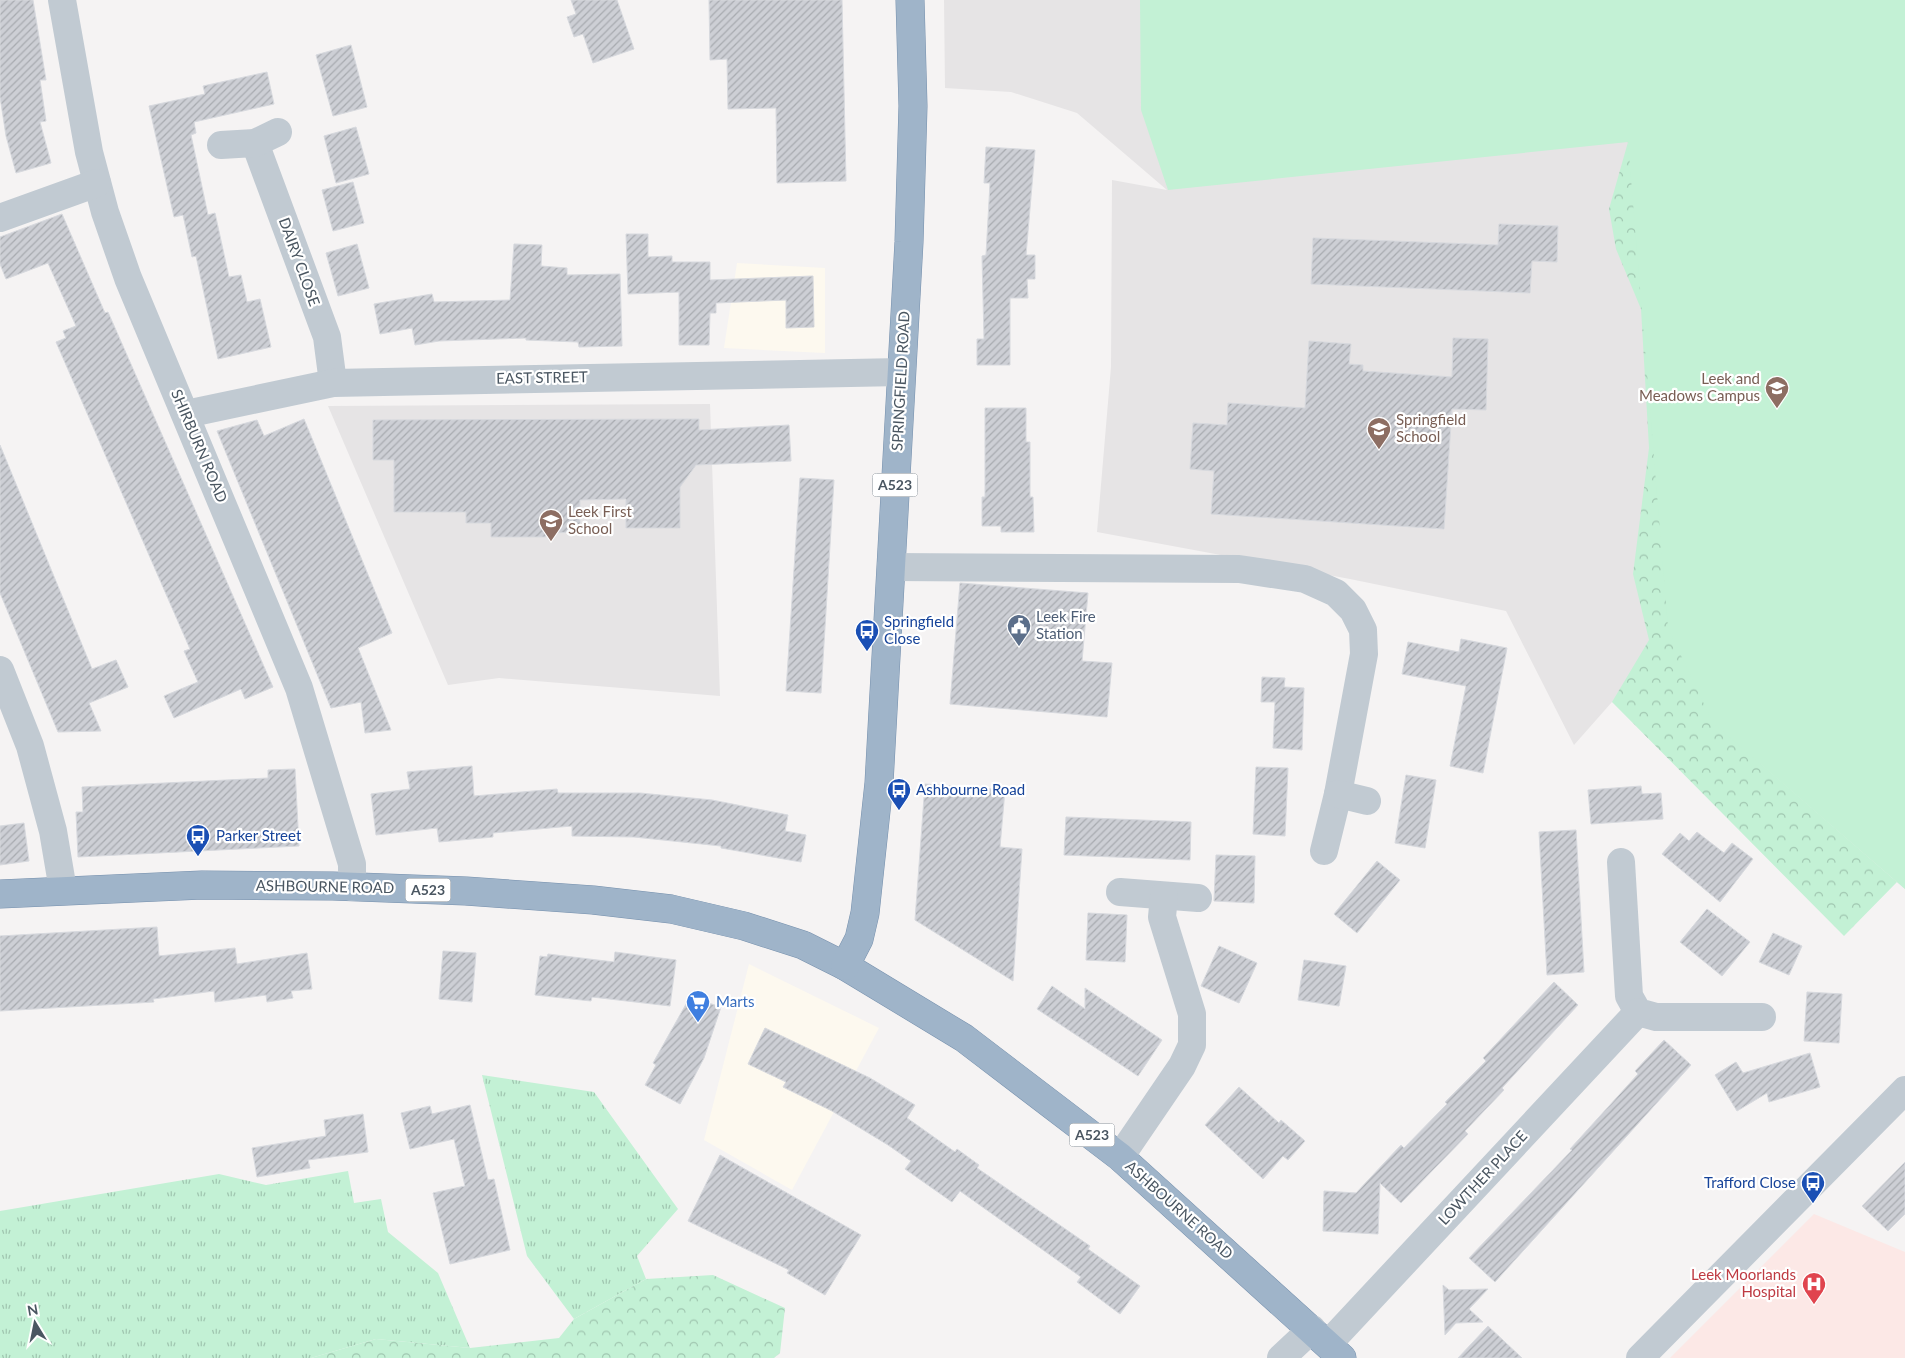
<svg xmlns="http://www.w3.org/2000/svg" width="1905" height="1358" font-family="Lato,sans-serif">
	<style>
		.commercial { fill: #fdf9ef }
		.education { fill: #e6e4e5 }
		.medical { fill: #fce8e6 }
		.grass { fill: url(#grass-tufts) }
		.forest { fill: url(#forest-crowns) }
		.green { fill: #c3f1d5 }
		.building { fill: url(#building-hatch); stroke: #d7d9de }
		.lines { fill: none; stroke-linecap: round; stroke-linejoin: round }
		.trunk-casing { stroke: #7690ad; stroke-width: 29 }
		.minor { stroke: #c1cad2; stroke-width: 28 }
		.trunk { stroke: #9fb4c9; stroke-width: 28 }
		.labels { text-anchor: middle; stroke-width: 4.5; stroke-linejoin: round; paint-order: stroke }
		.shield { fill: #fff; stroke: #808990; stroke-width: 1 }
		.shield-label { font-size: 14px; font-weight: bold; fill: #4a5661 }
		.street-label { font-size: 15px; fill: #4a5661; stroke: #fff }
		.education-label { font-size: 15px; fill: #785e54; stroke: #fff; text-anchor: start }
		.service-label { font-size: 15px; fill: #4e5e75; stroke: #fff; text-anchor: start }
		.transit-label { font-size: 15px; fill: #164399; stroke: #fff; text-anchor: start }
		.shop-label { font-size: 15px; fill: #366cbe; stroke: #fff; text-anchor: start }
		.health-label { font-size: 15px; fill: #be3a42; stroke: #fff; text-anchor: end }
	</style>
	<defs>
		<pattern id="grass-tufts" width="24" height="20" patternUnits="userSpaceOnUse" patternTransform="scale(1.25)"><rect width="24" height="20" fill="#c3f1d5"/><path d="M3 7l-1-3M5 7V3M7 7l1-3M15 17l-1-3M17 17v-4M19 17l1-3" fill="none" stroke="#a0c6b0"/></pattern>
		<pattern id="forest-crowns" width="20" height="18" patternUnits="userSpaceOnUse" patternTransform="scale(1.25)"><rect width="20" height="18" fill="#c3f1d5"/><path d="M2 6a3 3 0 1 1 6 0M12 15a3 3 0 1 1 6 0" fill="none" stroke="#a0c6b0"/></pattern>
		<pattern id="building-hatch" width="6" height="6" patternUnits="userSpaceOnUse" patternTransform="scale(1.25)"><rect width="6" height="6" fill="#cdcfd5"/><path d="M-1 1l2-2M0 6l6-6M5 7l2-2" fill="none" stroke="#a8abb0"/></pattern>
	</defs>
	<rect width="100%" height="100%" fill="#f5f3f3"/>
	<g class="commercial">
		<polygon points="737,263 825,268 825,353 724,348"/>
		<polygon points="749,964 879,1028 792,1190 704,1140"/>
	</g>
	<g class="education">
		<polygon points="944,0 1905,0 1905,889 1713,723 1612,702 1574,745 1506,611 1350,579 1097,532 1111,367 1112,180 1167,190 1077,113 1011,92 945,88"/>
		<polygon points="710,404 720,696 499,678 448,685 328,406"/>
	</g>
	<polygon class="medical" points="1814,1214 1905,1252 1905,1358 1670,1358"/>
	<g class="grass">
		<polygon points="482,1075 594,1092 678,1209 637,1256 646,1279 574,1319 527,1256"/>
		<polygon points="348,1171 354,1203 381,1199 388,1232 438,1273 470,1348 376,1339 311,1358 0,1358 0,1211 219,1174 266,1185"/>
	</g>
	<g class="forest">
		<polygon points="1628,142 1761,764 1897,882 1844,936 1612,702 1649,640 1633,574 1649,448 1641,309 1616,249 1609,209"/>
		<polygon points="713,1275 785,1308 780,1353 774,1358 311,1358 376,1339 470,1348 559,1338 574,1319 646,1279"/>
	</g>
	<polygon class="green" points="1140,0 1905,0 1905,889 1713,723 1668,628 1628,142 1168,190 1141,110"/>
	<g class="building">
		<polygon points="0,0 33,0 46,80 40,80 46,121 40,122 51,163 16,173 6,136 0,97"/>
		<polygon points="571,0 617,0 634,49 593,63 583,34 574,37 567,17 576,14"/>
		<polygon points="709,0 842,0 846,181 777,183 776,108 728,109 727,59 710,60"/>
		<polygon points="351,45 367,107 333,116 316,55"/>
		<polygon points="267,72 274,104 194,122 196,133 191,135 208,215 215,213 229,277 241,275 247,302 260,299 271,347 218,359 196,256 192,257 183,215 174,217 149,106 205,94 203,86"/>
		<polygon points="356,127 369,174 336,183 324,136"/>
		<polygon points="986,147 1035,150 1026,255 1035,255 1035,279 1027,279 1028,298 1010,298 1010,365 977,365 977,339 984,339 982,256 986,255 990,183 984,183"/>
		<polygon points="353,182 364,223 333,231 322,190"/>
		<polygon points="62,214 105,313 108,312 273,687 245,699 241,689 174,718 164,696 198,682 184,651 190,649 56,342 66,338 63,331 76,326 48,263 6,279 0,264 0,237"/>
		<polygon points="1499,224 1558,226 1557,262 1532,261 1530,293 1311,284 1313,238 1498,245"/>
		<polygon points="626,234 648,234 648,257 672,256 672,262 710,262 710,280 813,276 814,327 786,328 786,300 716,303 716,313 710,313 709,345 679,345 679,292 628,294"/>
		<polygon points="357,244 369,288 338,296 326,253"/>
		<polygon points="514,244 542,245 541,266 567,268 567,275 620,274 622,346 579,347 578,342 526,340 526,338 439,341 415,345 412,328 380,334 374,304 432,294 434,302 510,300"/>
		<polygon points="1453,338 1488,339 1486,410 1452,409 1444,529 1211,514 1214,471 1190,469 1193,423 1227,425 1228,403 1305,408 1309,341 1351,344 1349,364 1363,365 1363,371 1452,377"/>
		<polygon points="985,408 1026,408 1026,442 1030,442 1030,497 1033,497 1034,532 1001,532 1001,526 982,526 982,497 985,497"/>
		<polygon points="304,419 392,633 358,648 391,730 365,733 361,702 331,708 217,431 257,420 264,436"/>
		<polygon points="699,419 699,430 789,425 791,461 696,465 680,487 680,528 626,528 626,499 580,500 580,532 546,533 546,537 491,537 491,523 466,523 466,512 394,512 394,460 373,460 373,420"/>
		<polygon points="0,445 92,669 116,660 128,687 89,703 101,731 58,732 0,593"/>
		<polygon points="800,478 834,480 821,693 786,691"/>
		<polygon points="960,583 1088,593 1082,661 1112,663 1107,717 950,704"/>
		<polygon points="1461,639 1507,648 1483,773 1450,766 1466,686 1402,674 1408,642 1459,652"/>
		<polygon points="1262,677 1285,678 1284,687 1304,688 1302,750 1273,748 1275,702 1261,702"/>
		<polygon points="472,766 474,796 557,789 558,793 640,793 712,800 788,815 785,831 806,835 801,862 721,848 721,846 634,837 572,836 572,826 493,833 493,837 439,842 437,828 376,835 371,794 410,789 407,772"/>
		<polygon points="1256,767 1288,768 1285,836 1253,834"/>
		<polygon points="295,769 299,846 78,857 76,812 83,812 82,787 268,778 268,770"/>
		<polygon points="1406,775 1436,780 1425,848 1395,843"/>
		<polygon points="925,784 1005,790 1000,847 1022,849 1013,981 915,920"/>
		<polygon points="1641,786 1642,794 1661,793 1663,819 1591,824 1588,790"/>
		<polygon points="1066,817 1191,822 1190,860 1064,855"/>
		<polygon points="24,823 29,861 0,865 0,826"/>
		<polygon points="1576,830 1584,972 1547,975 1539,832"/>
		<polygon points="1697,832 1724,853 1732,843 1753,859 1720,902 1662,854 1680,833 1689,841"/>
		<polygon points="1216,855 1255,856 1254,903 1214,901"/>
		<polygon points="1377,861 1400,880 1357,933 1334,914"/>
		<polygon points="1707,909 1750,942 1722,976 1680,942"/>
		<polygon points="1088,913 1127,915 1125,962 1086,960"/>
		<polygon points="157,927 159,956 235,948 237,964 307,953 312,989 291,991 293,998 267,1002 266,995 215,1002 214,991 153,999 154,1002 0,1011 0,936"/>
		<polygon points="1773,933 1802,946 1789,975 1759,962"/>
		<polygon points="1219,946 1257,963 1239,1003 1201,986"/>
		<polygon points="443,951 476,953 472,1002 439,999"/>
		<polygon points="615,952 676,960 670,1006 592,997 591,1001 535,995 540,956 547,957 548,954 614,962"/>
		<polygon points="1304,960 1346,966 1339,1006 1298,1000"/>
		<polygon points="1554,982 1578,1005 1502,1088 1504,1090 1465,1131 1468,1134 1401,1203 1380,1183 1378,1234 1323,1231 1324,1191 1356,1193 1401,1145 1404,1148 1447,1104 1445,1102 1486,1061 1483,1058"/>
		<polygon points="1052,986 1085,1009 1085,988 1162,1040 1138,1076 1037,1009"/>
		<polygon points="1807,992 1842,994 1839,1043 1804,1041"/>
		<polygon points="690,997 721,1007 704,1058 680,1104 645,1085 656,1065 653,1063"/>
		<polygon points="765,1028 870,1078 915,1105 907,1118 955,1152 957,1149 979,1165 977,1168 1090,1246 1088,1249 1140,1286 1120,1314 1077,1282 1081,1277 960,1191 952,1202 905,1169 911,1161 888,1145 832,1111 783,1087 786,1082 748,1064"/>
		<polygon points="1664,1040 1691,1065 1495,1282 1469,1258 1572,1150 1570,1149 1638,1074 1635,1071"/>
		<polygon points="1810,1053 1820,1087 1769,1102 1767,1093 1737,1111 1715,1075 1736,1062 1743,1073"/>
		<polygon points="1239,1087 1279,1123 1281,1120 1305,1141 1288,1160 1283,1156 1263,1179 1205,1125"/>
		<polygon points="470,1105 488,1180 494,1179 510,1250 450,1264 433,1193 465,1186 454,1139 410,1149 401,1113 430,1106 432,1114"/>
		<polygon points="363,1114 368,1152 308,1160 310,1168 257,1177 252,1148 326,1136 324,1120"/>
		<polygon points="720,1155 861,1235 825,1295 787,1273 789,1270 688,1221"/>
		<polygon points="1905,1162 1905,1214 1888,1231 1862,1206"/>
		<polygon points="1443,1285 1449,1290 1488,1289 1469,1309 1483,1322 1456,1323 1445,1335"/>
		<polygon points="1488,1326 1522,1358 1458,1358"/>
	</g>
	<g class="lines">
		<g class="trunk-casing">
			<g id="trunk">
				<polyline points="0,894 202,885 333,886 466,891 593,900 671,909 744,926 803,945 845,966 964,1038 1120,1157 1342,1358"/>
				<polyline points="845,966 859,939 865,913 879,783 909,242 913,106 910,0"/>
			</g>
		</g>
		<g class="minor">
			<polyline points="62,0 89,152 105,212 128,278 299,688 352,864 352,887"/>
			<polyline points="255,143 327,337 333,383"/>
			<polyline points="221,145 255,143 278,132"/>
			<polyline points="0,218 97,183"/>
			<polyline points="186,414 333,383 901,372"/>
			<polyline points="891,567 1239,569 1305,579 1336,593 1353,610 1363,630 1364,654 1338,794 1324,851"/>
			<polyline points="0,670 30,746 53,831 63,890"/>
			<polyline points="1338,794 1367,801"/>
			<polyline points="1621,862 1629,996 1638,1012 1656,1017 1762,1017"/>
			<polyline points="1120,892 1198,898"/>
			<polyline points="1120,1157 1182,1066 1192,1045 1192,1014 1162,917 1164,896"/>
			<polyline points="1328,1344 1638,1012"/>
			<polyline points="1281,1358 1312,1329"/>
			<polyline points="1640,1358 1905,1090"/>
		</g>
		<use href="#trunk" class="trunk"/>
	</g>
	<defs>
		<g id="school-pin" transform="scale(1.25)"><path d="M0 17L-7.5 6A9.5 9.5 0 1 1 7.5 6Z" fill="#8d6e63" stroke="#fff"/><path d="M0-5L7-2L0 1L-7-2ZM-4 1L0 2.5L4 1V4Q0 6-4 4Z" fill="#fff"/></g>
		<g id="civic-pin" transform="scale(1.25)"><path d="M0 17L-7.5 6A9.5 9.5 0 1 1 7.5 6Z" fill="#5c6f8a" stroke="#fff"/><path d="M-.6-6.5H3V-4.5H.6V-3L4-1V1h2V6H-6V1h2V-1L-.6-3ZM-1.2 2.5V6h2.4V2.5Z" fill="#fff"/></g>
		<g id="bus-pin" transform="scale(1.25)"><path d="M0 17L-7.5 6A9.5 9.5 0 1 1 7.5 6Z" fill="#1a4fb4" stroke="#fff"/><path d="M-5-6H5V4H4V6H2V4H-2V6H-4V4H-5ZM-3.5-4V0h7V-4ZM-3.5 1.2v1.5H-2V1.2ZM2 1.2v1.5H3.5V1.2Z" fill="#fff"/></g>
		<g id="supermarket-pin" transform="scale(1.25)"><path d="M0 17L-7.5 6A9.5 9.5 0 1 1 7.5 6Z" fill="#3f7fe0" stroke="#fff"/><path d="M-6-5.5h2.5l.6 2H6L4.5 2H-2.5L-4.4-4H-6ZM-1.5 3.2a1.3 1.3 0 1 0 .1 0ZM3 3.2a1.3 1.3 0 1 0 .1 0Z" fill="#fff"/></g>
		<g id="hospital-pin" transform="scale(1.25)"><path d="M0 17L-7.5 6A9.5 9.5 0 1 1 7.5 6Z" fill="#e0444e" stroke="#fff"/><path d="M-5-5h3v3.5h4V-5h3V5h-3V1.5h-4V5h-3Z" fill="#fff"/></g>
	</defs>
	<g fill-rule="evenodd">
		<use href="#school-pin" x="1777" y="388"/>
		<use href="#school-pin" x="1379" y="429"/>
		<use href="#school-pin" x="551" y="521"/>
		<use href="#civic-pin" x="1019" y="626"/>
		<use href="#bus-pin" x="867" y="631"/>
		<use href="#bus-pin" x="899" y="790"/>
		<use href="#bus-pin" x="198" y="836"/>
		<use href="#supermarket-pin" x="698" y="1002"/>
		<use href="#bus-pin" x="1813" y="1183"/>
		<use href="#hospital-pin" x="1814" y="1284"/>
	</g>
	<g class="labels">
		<g class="shield">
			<rect x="872.5" y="473.5" width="45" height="23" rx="4"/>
			<rect x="405.5" y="878.5" width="45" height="23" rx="4"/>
			<rect x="1069.5" y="1123.5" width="45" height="23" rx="4"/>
		</g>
		<g class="shield-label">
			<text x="895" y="490">A523</text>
			<text x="428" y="895">A523</text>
			<text x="1092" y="1140">A523</text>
		</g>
		<g class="street-label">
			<text transform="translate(299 262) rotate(70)" y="5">DAIRY CLOSE</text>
			<text transform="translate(542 378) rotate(-1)" y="5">EAST STREET</text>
			<text transform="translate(901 381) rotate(-87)" y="5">SPRINGFIELD ROAD</text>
			<text transform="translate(199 446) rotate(67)" y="5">SHIRBURN ROAD</text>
			<text transform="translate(325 887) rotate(1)" y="5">ASHBOURNE ROAD</text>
			<text transform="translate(1483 1178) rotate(-47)" y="5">LOWTHER PLACE</text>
			<text transform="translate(1179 1210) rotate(42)" y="5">ASHBOURNE ROAD</text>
		</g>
		<g class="education-label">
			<text x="1760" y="384" text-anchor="end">Leek and<tspan x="1760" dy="17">Meadows Campus</tspan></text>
			<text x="1396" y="425">Springfield<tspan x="1396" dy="17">School</tspan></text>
			<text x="568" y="517">Leek First<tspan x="568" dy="17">School</tspan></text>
		</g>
		<g class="service-label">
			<text x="1036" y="622">Leek Fire<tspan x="1036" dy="17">Station</tspan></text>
		</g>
		<g class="transit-label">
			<text x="884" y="627">Springfield<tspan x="884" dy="17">Close</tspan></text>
			<text x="916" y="795">Ashbourne Road</text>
			<text x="216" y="841">Parker Street</text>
			<text x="1796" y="1188" text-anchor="end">Trafford Close</text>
		</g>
		<g class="shop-label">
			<text x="716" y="1007">Marts</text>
		</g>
		<g class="health-label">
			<text x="1796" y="1280">Leek Moorlands<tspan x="1796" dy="17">Hospital</tspan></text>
		</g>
	</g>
	<g transform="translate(35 1323) rotate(350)" stroke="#ffffff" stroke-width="4" paint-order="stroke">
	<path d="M0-4L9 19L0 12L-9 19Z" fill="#4a5661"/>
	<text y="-8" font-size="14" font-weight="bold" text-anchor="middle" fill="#4a5661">N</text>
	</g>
</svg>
